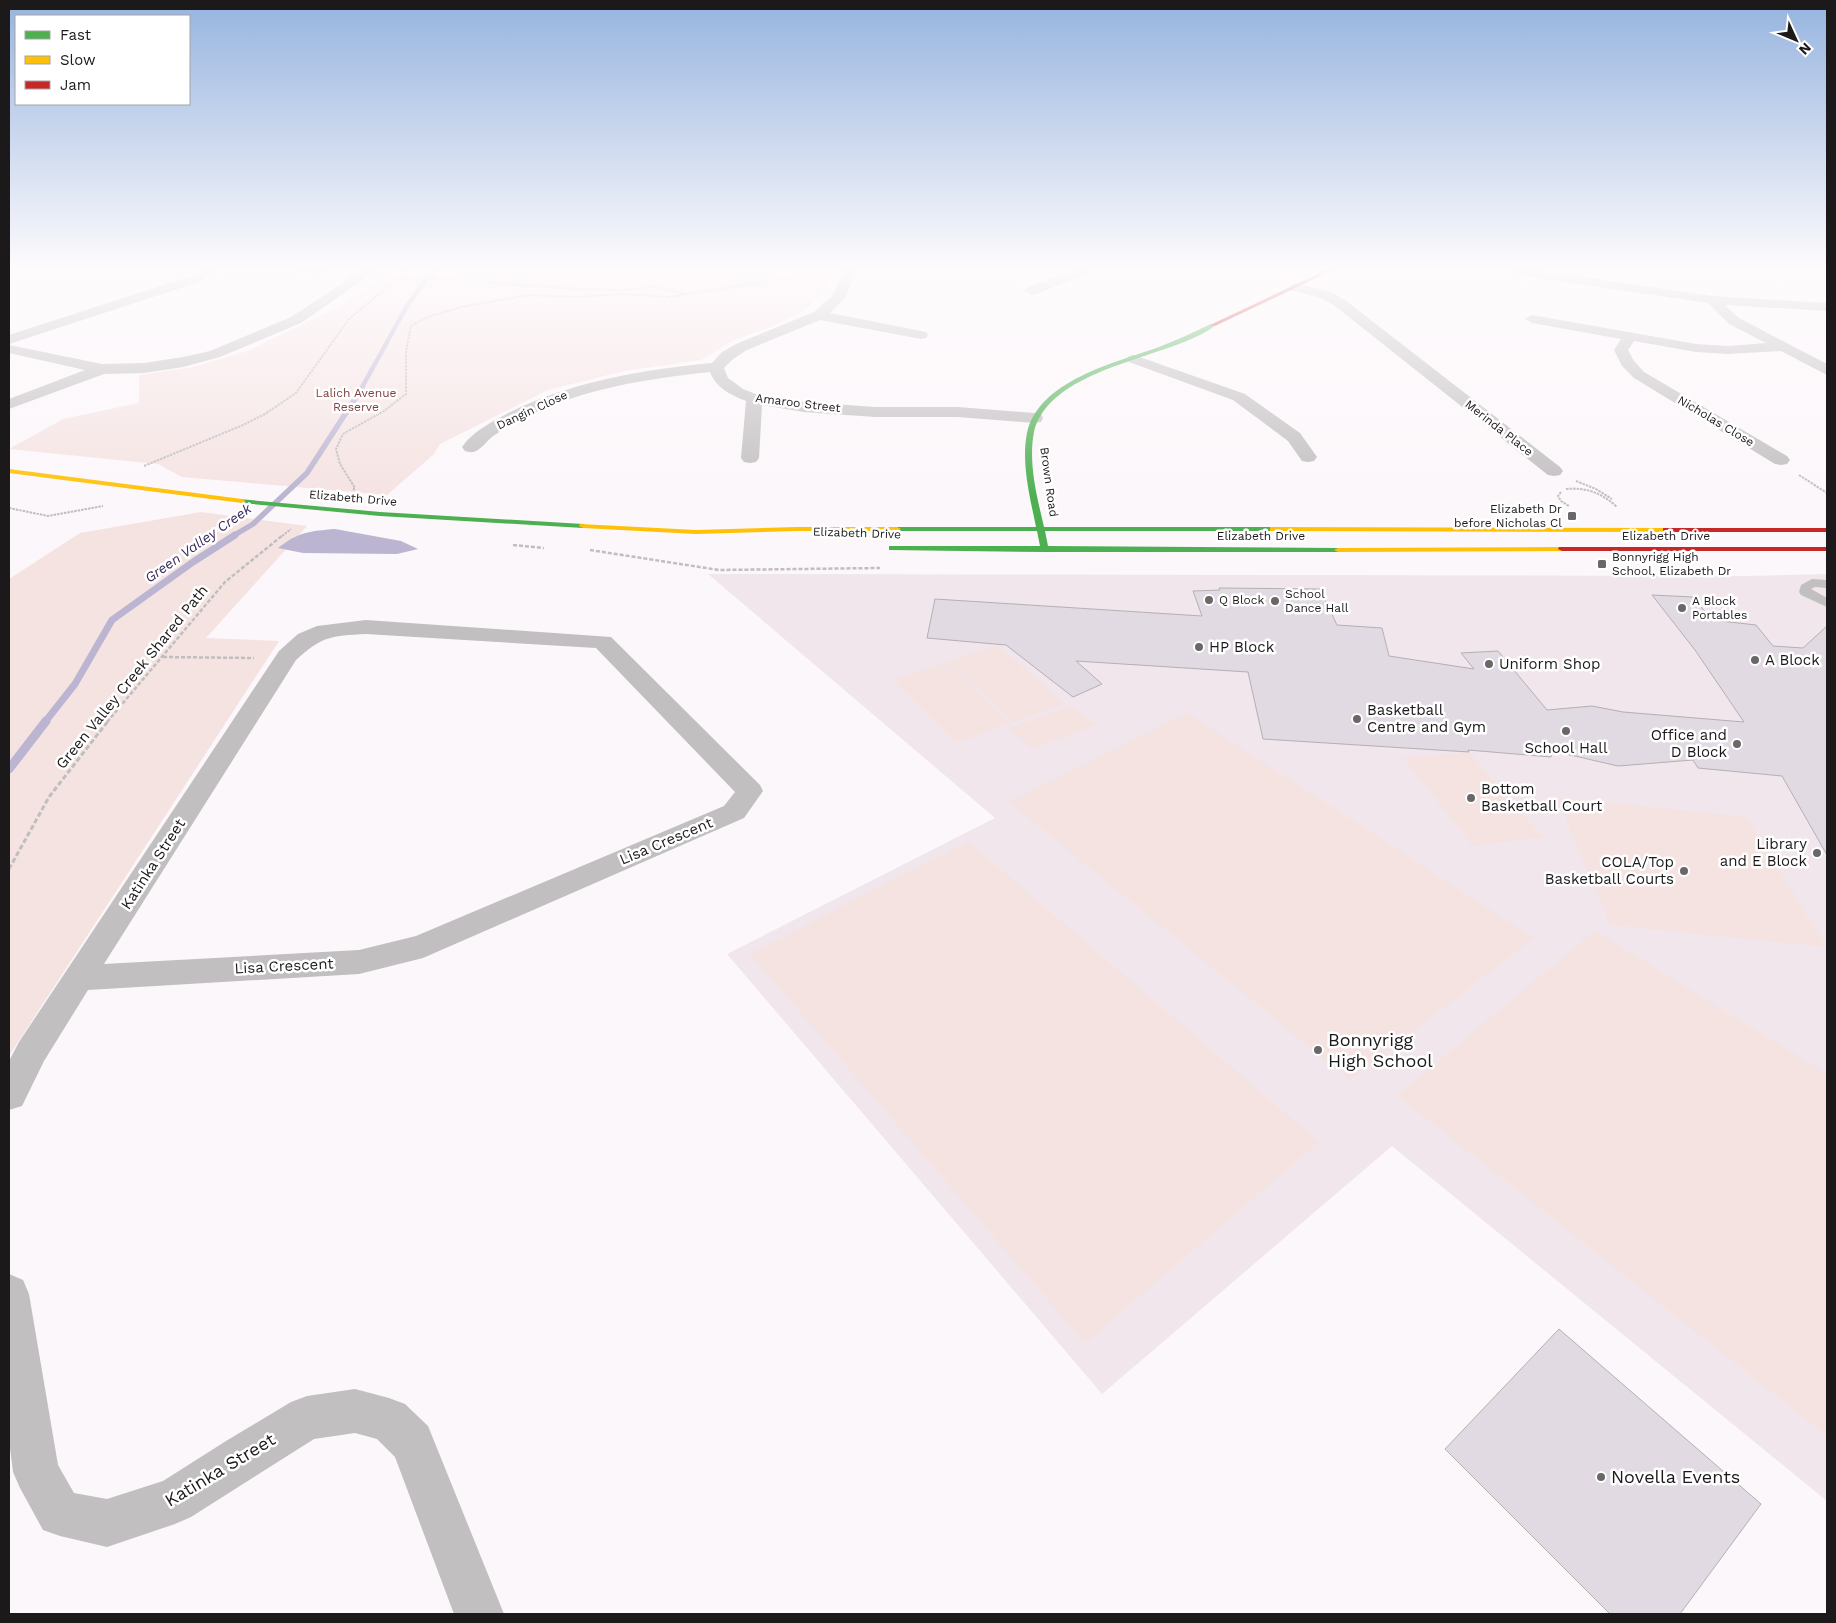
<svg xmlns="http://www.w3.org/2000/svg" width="1836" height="1623" font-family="'Work Sans',sans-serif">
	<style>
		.built { fill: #f0e6ec }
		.green { fill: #f5e3e2 }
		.water { fill: #bcb5d1 }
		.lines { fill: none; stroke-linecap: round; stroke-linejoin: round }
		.stream-far3 { stroke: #bcb5d1; stroke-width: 4.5 }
		.stream-far2 { stroke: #bcb5d1; stroke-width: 5.5 }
		.stream-far1 { stroke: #bcb5d1; stroke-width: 7 }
		.stream { stroke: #bcb5d1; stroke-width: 9 }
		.building { fill: #e1dae2; stroke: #b3b0b3 }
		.path-far2 { stroke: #c0bebe; stroke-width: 2; stroke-dasharray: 2.5 1; stroke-linecap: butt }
		.path-far1 { stroke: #c0bebe; stroke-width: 2.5; stroke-dasharray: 4 2; stroke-linecap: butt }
		.path { stroke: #c0bebe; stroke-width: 3; stroke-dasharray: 5 2.5; stroke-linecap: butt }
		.lane { fill: #c1bfc0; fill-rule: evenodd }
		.street { fill: #c1bfc0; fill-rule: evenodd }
		.fast { fill: #4caf50; fill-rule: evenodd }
		.slow { fill: #ffc107; fill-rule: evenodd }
		.jam { fill: #c62828; fill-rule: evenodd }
		.poi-dot { fill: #6a6769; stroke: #fff; stroke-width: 2 }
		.labels { text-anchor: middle; stroke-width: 5; stroke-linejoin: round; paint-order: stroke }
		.far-park-label { font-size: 12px; fill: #7f413d; stroke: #fff }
		.far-street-label { font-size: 12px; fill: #1c191b; stroke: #fff }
		.far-poi-label { font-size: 12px; fill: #1c191b; stroke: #fff; text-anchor: start }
		.far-water-label { font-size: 14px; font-style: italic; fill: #382a5c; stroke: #fff }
		.poi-label { font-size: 15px; fill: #1c191b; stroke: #fff; text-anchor: start }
		.street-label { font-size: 15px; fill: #1c191b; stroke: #fff }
		.near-poi-label { font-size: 18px; fill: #1c191b; stroke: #fff; text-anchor: start }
		.near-street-label { font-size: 18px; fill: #1c191b; stroke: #fff }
	</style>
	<rect width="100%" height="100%" fill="#fcf7fa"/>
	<polygon class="built" points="708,574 1744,576 1827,574 1827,1501 1392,1146 1102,1394 727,954 995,818"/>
	<g class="green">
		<polygon points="391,271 833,271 820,296 803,311 774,326 734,340 701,360 624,371 548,390 440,444 434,454 387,495 182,477 158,464 9,449 63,419 139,403 139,375 193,367 250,350 344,304"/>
		<polygon points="201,512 307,526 206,638 279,641 9,1056 9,579 80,533"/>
		<polygon points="997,645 1065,703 1014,722 947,662"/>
		<polygon points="945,663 1011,723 957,743 893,680"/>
		<polygon points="1071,706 1095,725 1032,749 1009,728"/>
		<polygon points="1187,713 1534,938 1350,1080 1009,802"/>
		<polygon points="1469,752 1543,837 1473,846 1403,758"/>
		<polygon points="1557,797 1747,817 1826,947 1610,925"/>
		<polygon points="968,841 1319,1142 1085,1343 750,954"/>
		<polygon points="1595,931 1827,1074 1827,1436 1397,1095"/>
	</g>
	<path class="water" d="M335,529L401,541L418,549L397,554L303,553L278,548C298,532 310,531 335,529Z"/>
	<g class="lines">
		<g class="stream-far3">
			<polyline points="430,277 437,271"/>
			<polyline points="361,389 407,306 425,281"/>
		</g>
		<polyline class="stream-far2" points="233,536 253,524 307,473 362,388"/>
		<polyline class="stream-far1" points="45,722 75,684 112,620 193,562 235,535"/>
		<polyline class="stream" points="9,769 46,721"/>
	</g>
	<g class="building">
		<polygon points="1219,588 1320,589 1337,625 1382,628 1389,656 1474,669 1461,653 1498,651 1547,710 1592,706 1623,712 1744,722 1695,650 1652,595 1693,597 1712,620 1756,625 1773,646 1803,648 1827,626 1827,855 1782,776 1698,768 1693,760 1618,766 1553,751 1551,757 1468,750 1469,752 1263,739 1248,672 1076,661 1102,684 1073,697 1006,645 927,638 935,599 1202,616 1193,591 1220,590"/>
		<polygon points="1559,1329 1761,1504 1680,1614 1610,1614 1445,1449"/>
	</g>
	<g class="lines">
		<g class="path-far2">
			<polyline points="228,273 329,272"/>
			<polyline points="397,279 439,279 560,288 621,290 655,287 684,294"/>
			<polyline points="144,466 243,425 265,414 296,393 349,319 407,271"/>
			<polyline points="1799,475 1827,493"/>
			<polyline points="1576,481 1596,489 1612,499"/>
			<path d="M1566,489C1586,487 1602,493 1617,507"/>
			<polyline points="353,490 355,488 340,464 336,449 343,434 384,411 406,394 406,352 411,326 425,318 461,307 529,295 574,297 623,294 669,297 787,278 803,271"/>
			<polyline points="1561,492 1558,496 1561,501 1569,506"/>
			<polyline points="9,508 48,516 103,506"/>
			<polyline points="282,536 291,529"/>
		</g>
		<g class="path-far1">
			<polyline points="513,545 544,548"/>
			<polyline points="590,550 719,570 880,568"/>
			<polyline points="163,657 254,658"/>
			<polyline points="107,722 225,582 283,535"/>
		</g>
		<polyline class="path" points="9,869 49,797 108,721"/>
		<polygon class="lane" points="1812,579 1827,580 1827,588 1815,587 1811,589 1827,598 1827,607 1801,595 1799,592 1801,585"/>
		<g class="street">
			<polygon points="200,271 214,271 202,281 9,344 9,335 194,275"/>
			<polygon points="361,271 376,271 301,323 220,357 183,367 144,373 104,374 9,409 9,399 85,370 9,353 9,345 102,364 144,363 183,357 210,351 291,317"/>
			<path d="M845,271H857L845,298L830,313L926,332L928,335L926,338L921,339L820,320L747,350L733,359L724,368L728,378L743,389L758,395L804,402L875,407H958L1035,413L1041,414L1043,418L1041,422L1035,423L958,417H875L804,412L762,405L759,458L756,462L750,463L744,462L741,458L746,401C731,395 716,388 710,372C646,379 585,388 526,417C515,423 504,429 493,436C488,440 482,448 476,451C472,453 469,452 465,451L462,447C473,431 492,422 508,413C573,381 641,370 712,363L722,352L736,344L814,312L832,296Z"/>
			<polygon points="1072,271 1090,271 1088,274 1036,294 1031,295 1024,291 1026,288"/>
			<polygon points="1511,271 1543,271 1712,296 1827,303 1827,311 1725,305 1739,318 1827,364 1827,375 1781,351 1728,354 1696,352 1634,341 1628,350 1634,361 1644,372 1787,456 1790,460 1787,464 1781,465 1775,464 1634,378 1622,366 1614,350 1621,339 1532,323 1525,319 1532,315 1696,344 1728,346 1766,343 1729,324 1708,303 1517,275"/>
			<polygon points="1294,283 1331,292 1345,300 1560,467 1563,471 1560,475 1554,476 1548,475 1335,306 1321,298 1289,290 1288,287"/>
			<polygon points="1134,355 1245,394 1300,433 1317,457 1314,461 1308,462 1302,461 1288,441 1233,400 1129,362 1127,359 1129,356"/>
			<path d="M366,620L611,637L760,785L763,791L744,818L423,958L359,974L88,990L44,1061L22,1106L9,1110V1061L19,1042L279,651L298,634L317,626ZM366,634L596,648L735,792L724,806L416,936L359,950L104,964L296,660C323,636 330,636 366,634Z"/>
			<polygon points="9,1274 23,1280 29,1294 58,1465 74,1493 107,1499 163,1481 226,1441 291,1402 307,1396 355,1389 389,1398 405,1404 428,1426 504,1614 454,1614 395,1457 377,1439 355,1433 314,1439 191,1517 175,1524 107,1547 60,1536 43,1530 20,1488 13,1472 9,1440"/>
		</g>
		<g class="fast">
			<path d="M1211,324L1216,325C1199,338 1174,346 1153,353C1113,367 1045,385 1034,432C1028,463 1037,497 1044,527H1276V531H1045L1048,546L1338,548H1341V552H1045L889,550V546H1040L1037,531H897L893,529L897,527H1036C1030,497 1021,463 1027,433C1039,380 1115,363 1159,347C1177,340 1194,332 1211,324Z"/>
			<polygon points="239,499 380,512 583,524 587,526 583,528 380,516 242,503 238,501"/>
		</g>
		<g class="slow">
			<polygon points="9,469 242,499 246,501 242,503 9,473"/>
			<polygon points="580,524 696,530 796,527 897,527 901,529 897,531 796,531 696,534 583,528 579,526"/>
			<polygon points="1270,527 1666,528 1670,530 1666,532 1273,531 1270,531"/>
			<polygon points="1562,547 1566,549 1565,551 1338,552 1334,550 1338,548"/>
		</g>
		<g class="jam">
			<polygon points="1324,271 1331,271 1215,326 1210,325"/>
			<rect x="1663" y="528" width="164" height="4"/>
			<polygon points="1559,547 1827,547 1827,551 1562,551 1558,549"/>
		</g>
	</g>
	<linearGradient id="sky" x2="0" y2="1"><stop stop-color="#96b4df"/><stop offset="0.54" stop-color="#fefbfd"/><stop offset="1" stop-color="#fefbfd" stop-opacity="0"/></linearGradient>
	<rect width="1836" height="498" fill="url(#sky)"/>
	<g class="poi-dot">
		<rect x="1567" y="511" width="10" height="10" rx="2.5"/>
		<rect x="1597" y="559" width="10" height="10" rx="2.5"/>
		<circle cx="1209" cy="600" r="5"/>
		<circle cx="1275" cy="601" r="5"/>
		<circle cx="1682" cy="608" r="5"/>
		<circle cx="1199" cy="647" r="5"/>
		<circle cx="1755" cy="660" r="5"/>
		<circle cx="1489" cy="664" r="5"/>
		<circle cx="1357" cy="719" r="5"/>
		<circle cx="1566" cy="731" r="5"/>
		<circle cx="1737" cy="744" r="5"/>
		<circle cx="1471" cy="798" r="5"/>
		<circle cx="1817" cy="853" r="5"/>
		<circle cx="1684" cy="871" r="5"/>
		<circle cx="1318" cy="1050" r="5"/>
		<circle cx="1601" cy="1477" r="5"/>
	</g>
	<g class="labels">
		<g class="far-park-label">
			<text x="356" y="397">Lalich Avenue<tspan x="356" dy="14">Reserve</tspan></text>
		</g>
		<g class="far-street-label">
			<text transform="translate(798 403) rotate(7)" y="4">Amaroo Street</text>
			<text transform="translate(532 410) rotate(-25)" y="4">Dangin Close</text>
			<text transform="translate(1716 421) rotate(31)" y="4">Nicholas Close</text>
			<text transform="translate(1499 428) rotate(38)" y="4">Merinda Place</text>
			<text transform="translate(1049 482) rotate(82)" y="4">Brown Road</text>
			<text transform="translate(353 498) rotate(5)" y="4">Elizabeth Drive</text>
			<text transform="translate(857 533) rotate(2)" y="4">Elizabeth Drive</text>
			<text x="1261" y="540">Elizabeth Drive</text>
			<text x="1666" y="540">Elizabeth Drive</text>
		</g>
		<g class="far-poi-label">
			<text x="1562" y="513" text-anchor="end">Elizabeth Dr<tspan x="1562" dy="14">before Nicholas Cl</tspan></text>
			<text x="1612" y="561">Bonnyrigg High<tspan x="1612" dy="14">School, Elizabeth Dr</tspan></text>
			<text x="1285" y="598">School<tspan x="1285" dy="14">Dance Hall</tspan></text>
			<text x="1219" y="604">Q Block</text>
			<text x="1692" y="605">A Block<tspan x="1692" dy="14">Portables</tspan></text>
		</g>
		<g class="far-water-label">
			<text transform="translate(198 543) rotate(-35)" y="5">Green Valley Creek</text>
		</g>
		<g class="poi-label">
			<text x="1209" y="652">HP Block</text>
			<text x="1765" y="665">A Block</text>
			<text x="1499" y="669">Uniform Shop</text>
			<text x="1367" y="715">Basketball<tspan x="1367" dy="17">Centre and Gym</tspan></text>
			<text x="1727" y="740" text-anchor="end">Office and<tspan x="1727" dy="17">D Block</tspan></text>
			<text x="1566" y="753" text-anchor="middle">School Hall</text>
			<text x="1481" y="794">Bottom<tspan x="1481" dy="17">Basketball Court</tspan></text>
			<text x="1807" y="849" text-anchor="end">Library<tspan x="1807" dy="17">and E Block</tspan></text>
			<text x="1674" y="867" text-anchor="end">COLA/Top<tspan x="1674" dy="17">Basketball Courts</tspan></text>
		</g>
		<g class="street-label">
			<text transform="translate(132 677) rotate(-51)" y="5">Green Valley Creek Shared Path</text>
			<text transform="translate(666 841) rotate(-23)" y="5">Lisa Crescent</text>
			<text transform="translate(153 864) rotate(-57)" y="5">Katinka Street</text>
			<text transform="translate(284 966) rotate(-3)" y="5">Lisa Crescent</text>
		</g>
		<g class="near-poi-label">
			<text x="1328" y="1046">Bonnyrigg<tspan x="1328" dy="21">High School</tspan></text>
			<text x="1611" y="1483">Novella Events</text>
		</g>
		<g class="near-street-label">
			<text transform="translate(220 1470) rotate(-31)" y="6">Katinka Street</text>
		</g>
	</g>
	<rect width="1836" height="1623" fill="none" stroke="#1c191b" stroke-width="20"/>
	<rect x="15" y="15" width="175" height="90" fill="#ffffff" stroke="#a4a3a4"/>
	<rect x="25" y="31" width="25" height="8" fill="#4caf50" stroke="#a4a3a4"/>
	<text x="60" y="40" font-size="15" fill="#1c191b">Fast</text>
	<rect x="25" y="56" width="25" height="8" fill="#ffc107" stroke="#a4a3a4"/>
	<text x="60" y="65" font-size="15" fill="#1c191b">Slow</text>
	<rect x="25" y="81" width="25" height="8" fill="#c62828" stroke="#a4a3a4"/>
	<text x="60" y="90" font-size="15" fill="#1c191b">Jam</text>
	<g transform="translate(1796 40) rotate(134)" stroke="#ffffff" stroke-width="4" paint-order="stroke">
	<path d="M0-4L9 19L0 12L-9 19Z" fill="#1c191b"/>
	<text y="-8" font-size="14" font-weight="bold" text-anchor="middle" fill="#1c191b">N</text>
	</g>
</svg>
